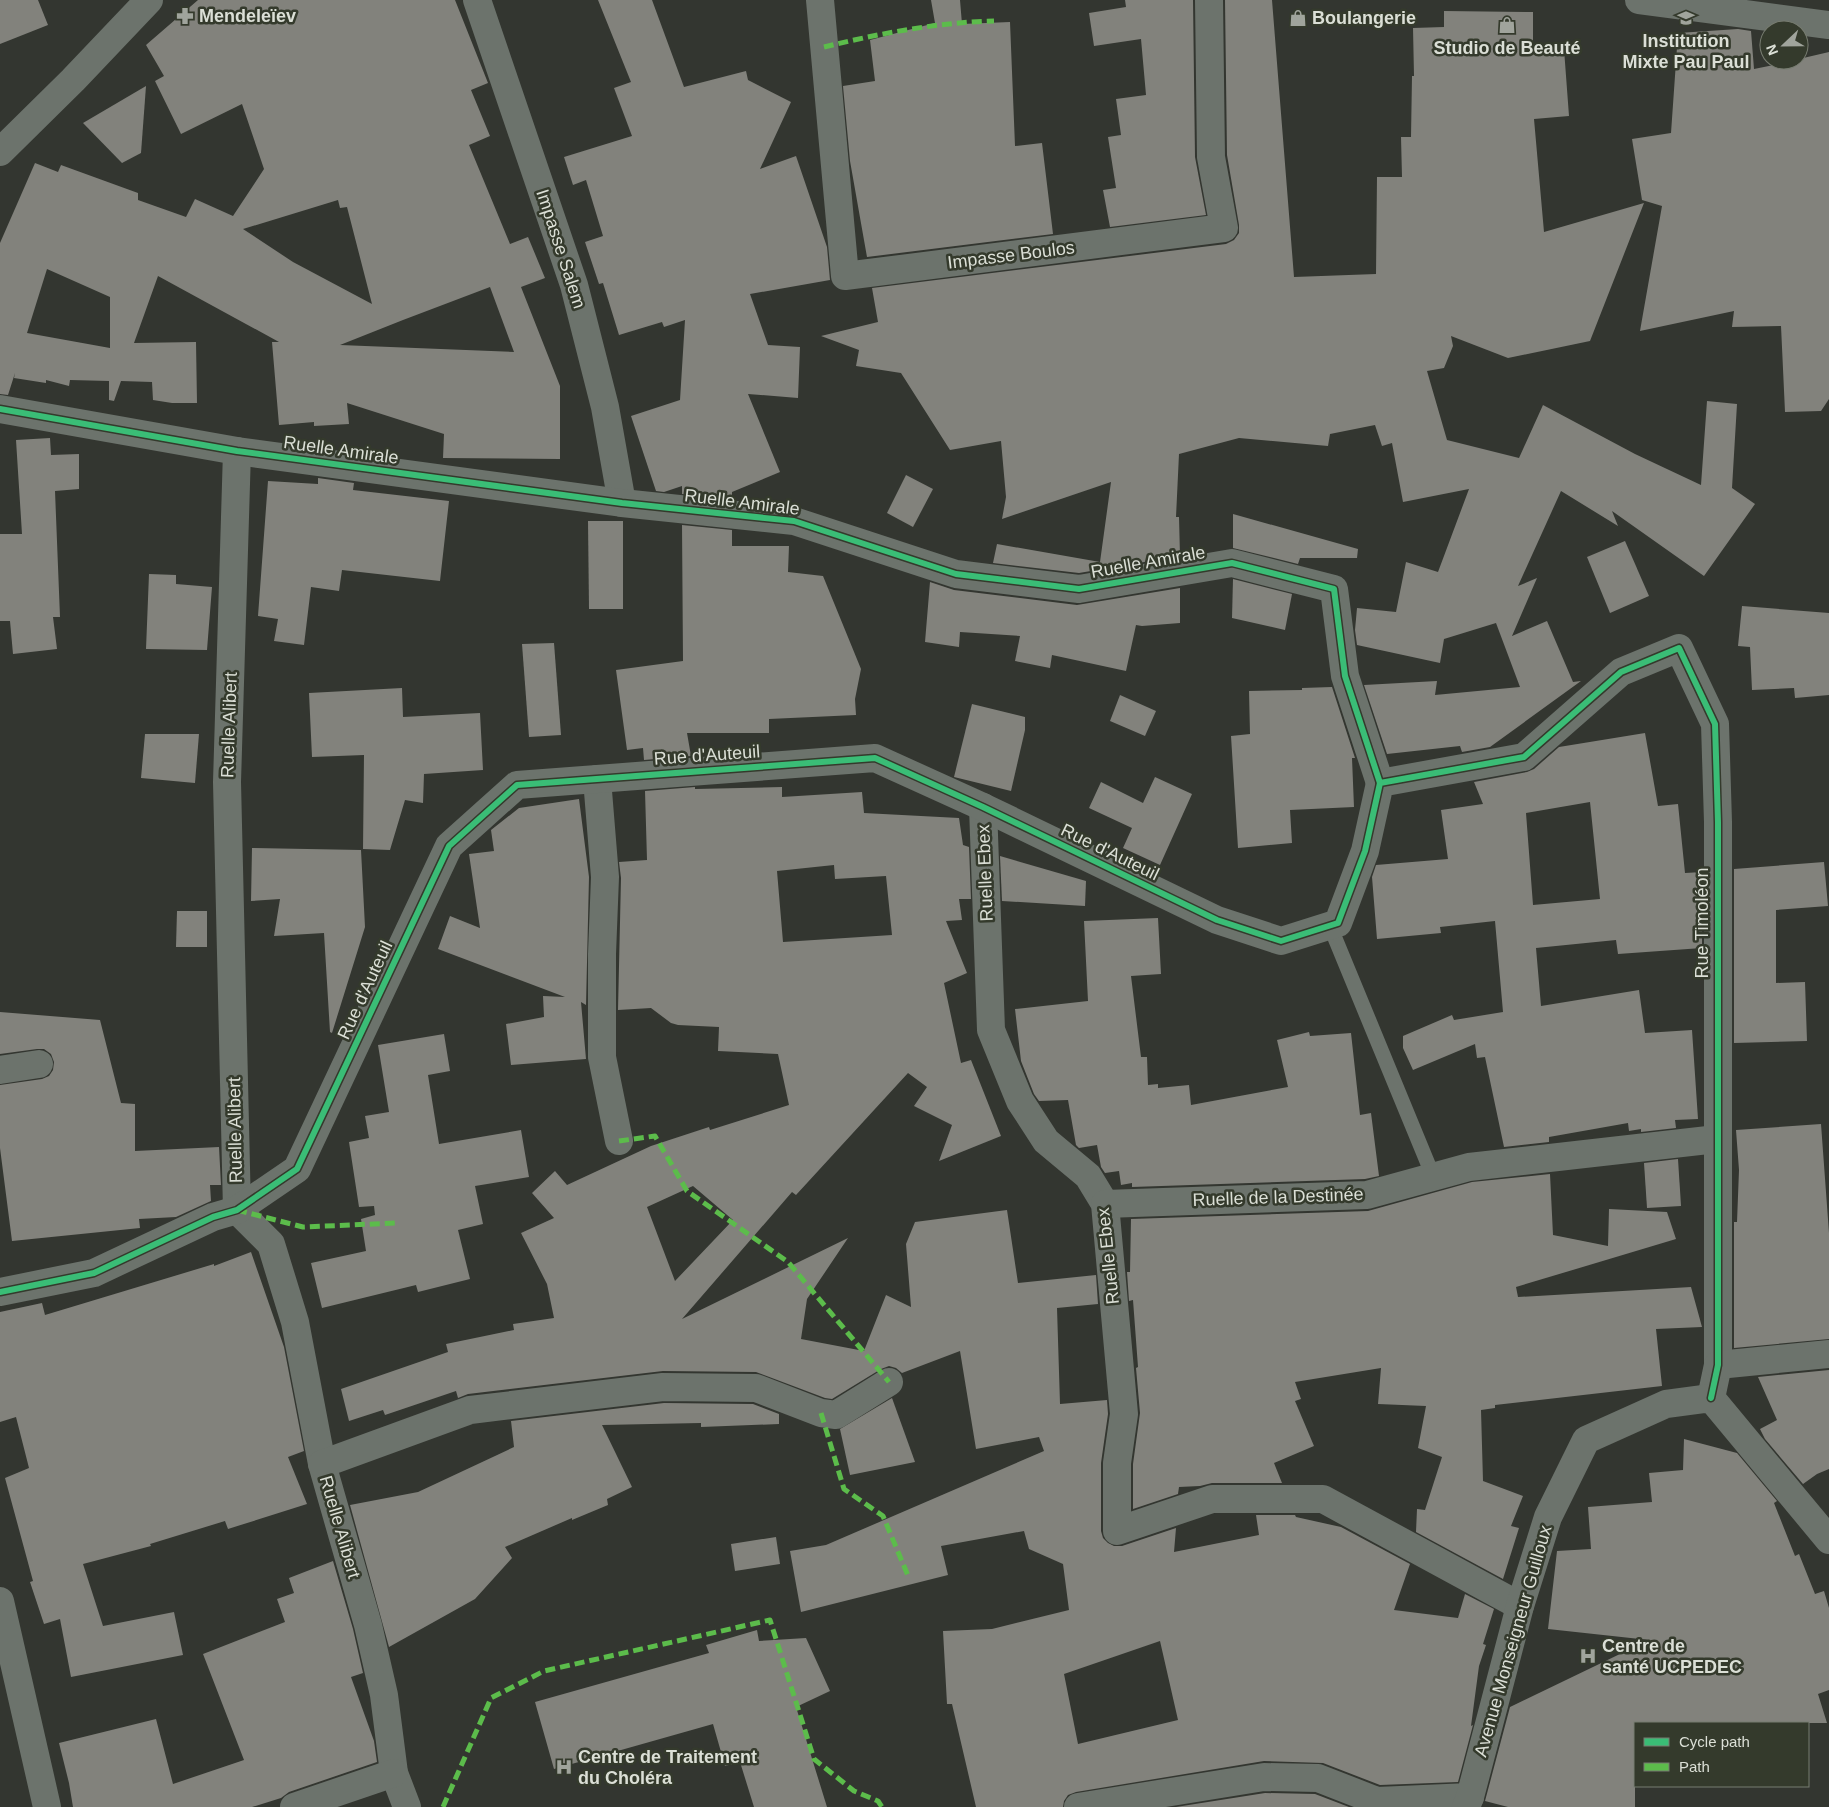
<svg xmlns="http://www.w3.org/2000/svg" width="1829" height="1807" font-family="Helvetica,sans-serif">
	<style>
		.building { fill: #82827c; fill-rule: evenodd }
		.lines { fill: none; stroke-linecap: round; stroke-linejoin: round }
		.service { stroke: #6c736c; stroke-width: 15 }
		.minor { stroke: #6c736c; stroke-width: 28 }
		.tertiary { stroke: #6c736c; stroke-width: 28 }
		.quiet { stroke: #5cbc4b; stroke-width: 5; stroke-dasharray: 10 5; stroke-linecap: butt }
		.cycleway-casing { stroke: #343a2c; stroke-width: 9 }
		.cycleway { stroke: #3abd76; stroke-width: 6 }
		.labels { text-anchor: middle; stroke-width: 5; stroke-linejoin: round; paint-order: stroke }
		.poi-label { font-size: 18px; font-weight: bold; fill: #dbdfd6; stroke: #343a2c; text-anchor: start }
		.street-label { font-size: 18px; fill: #dbdfd6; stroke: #343a2c }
	</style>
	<rect width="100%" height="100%" fill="#333630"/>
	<g class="building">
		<polygon points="0,0 38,0 48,25 0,44"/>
		<path d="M198,0H455L488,83L471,90L490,136L469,145L510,244L528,237L545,278L521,287L560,386V459L443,458L444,434L347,403L349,424L314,426V422L279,425L272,342H279L158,276L134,343L196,342L197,403H172L153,400L152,382L121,381L114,401L109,400V381L70,380L69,386L46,380V383L14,378L15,373L8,395L0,394V243L35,163L58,172L61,165L138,193V200L186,217L195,199L233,216L264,169L242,104L181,134L155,81L164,76L146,45ZM338,200L340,208L347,207L372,304L293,262L243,229ZM47,269L110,297V348L27,333ZM490,287L514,352L340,345L403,320Z"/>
		<polygon points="598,0 652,0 684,87 746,71 748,80 791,102 760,169 796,156 827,247 830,280 750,294 768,345 800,347 798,398 748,394 780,472 732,492 732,499 682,494 682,486 664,492 656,491 631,416 680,400 685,320 664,327 662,322 619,335 603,283 599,284 585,242 603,236 586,180 573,185 564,157 632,136 614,88 631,82"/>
		<polygon points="931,0 960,0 962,24 1010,22 1015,146 1042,143 1053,234 867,257 850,161 843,86 875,81 870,40 935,23"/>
		<polygon points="1125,0 1193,0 1195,157 1206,215 1110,227 1103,190 1116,188 1108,137 1121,135 1116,99 1146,95 1141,39 1094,46 1089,13 1126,7"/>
		<polygon points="1225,0 1272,0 1294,277 1376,274 1377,177 1402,177 1401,137 1411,137 1412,76 1414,76 1413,28 1444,27 1444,11 1533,12 1533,51 1564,49 1569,116 1534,119 1544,232 1644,203 1590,341 1508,358 1451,336 1453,346 1444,368 1427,371 1447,440 1519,458 1543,405 1635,454 1701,485 1707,401 1737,404 1732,488 1755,504 1704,576 1612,511 1618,526 1561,491 1518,586 1537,578 1512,636 1547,621 1573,682 1581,681 1490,747 1462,752 1460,746 1387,754 1364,685 1437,681 1435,695 1520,687 1496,623 1444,639 1440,663 1357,645 1355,630 1357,608 1396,612 1406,562 1438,572 1469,489 1403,502 1392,443 1382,446 1375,425 1330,434 1328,446 1239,438 1179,454 1176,517 1179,517 1180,556 1079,573 993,563 997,544 1100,562 1111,482 1002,519 1006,497 1001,441 950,450 901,373 856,366 859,350 821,336 878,322 872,288 1226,244 1234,240 1239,233 1239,225 1227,155"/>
		<polygon points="1738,29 1751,31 1754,69 1799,60 1799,59 1829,52 1829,399 1821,411 1785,412 1781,326 1732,327 1734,311 1640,331 1662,206 1642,200 1632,139 1671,133 1678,33"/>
		<polygon points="146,86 141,153 122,163 83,123"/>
		<polygon points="50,438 51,455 79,454 79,489 55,491 60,617 53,617 57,649 13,654 10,621 0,621 0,534 22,534 16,440"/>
		<polygon points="906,475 933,489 913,527 887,513"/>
		<polygon points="318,478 354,483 353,490 449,501 440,581 342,570 339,591 311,587 304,645 274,641 278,619 258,616 268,481 318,484"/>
		<polygon points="1233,514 1358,549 1357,558 1300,558 1298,564 1233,548"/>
		<polygon points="588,521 623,521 623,609 589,609"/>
		<polygon points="682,525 732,530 732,546 789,546 788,572 823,576 861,669 855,699 856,715 769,719 769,733 687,733 691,756 644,760 643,748 627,750 616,670 683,661"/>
		<polygon points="1625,541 1649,596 1610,613 1587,557"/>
		<polygon points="149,574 176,575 176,584 212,587 207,650 146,649"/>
		<polygon points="1233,579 1292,594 1285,630 1232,618"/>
		<polygon points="930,582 954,590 1077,605 1180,588 1180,623 1142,626 1136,625 1126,671 1052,655 1050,668 1015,661 1020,636 960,632 959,647 925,642"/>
		<polygon points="1742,606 1829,613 1829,695 1795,698 1794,688 1752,690 1750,647 1738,646"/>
		<polygon points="554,643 561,735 529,737 522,644"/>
		<polygon points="1332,687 1355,758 1352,758 1354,807 1290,810 1292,843 1238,848 1231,736 1250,734 1249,691 1302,690 1302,688"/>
		<polygon points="402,688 403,717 480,713 483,770 424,774 423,803 405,800 390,850 363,849 364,755 312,757 309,693"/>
		<polygon points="1120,695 1156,711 1145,736 1110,721"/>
		<polygon points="972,704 1025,717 1025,730 1011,791 954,777"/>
		<path d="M1645,733L1658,806L1678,804L1685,873L1702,872V948L1618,954L1616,940L1536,948L1541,1006L1639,990L1645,1033L1692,1030L1698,1119L1675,1120L1676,1128L1641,1132V1129L1629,1131L1628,1123L1549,1137V1142L1504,1147L1485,1057L1477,1058L1475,1044L1413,1070L1403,1048V1036L1452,1015L1454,1020L1503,1012L1495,921L1440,927L1441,933L1377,939L1372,877L1376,865L1448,859L1441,810L1483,804L1474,782L1527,772L1534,769L1559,747ZM1590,802L1600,899L1533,905L1526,813Z"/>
		<polygon points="145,734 199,734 195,783 141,778"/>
		<polygon points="1155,777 1192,794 1160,865 1123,848 1132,828 1089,808 1101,782 1143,803"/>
		<path d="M695,787V789L782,787V797L862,792L864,813L959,818L963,845L969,847L971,899H959L962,920L946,921L967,973L944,983L961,1063L971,1060L1001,1136L939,1161L952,1125L914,1106L927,1087L908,1073L796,1195L792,1192L682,1319L848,1238L807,1299L801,1339L864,1351L886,1295L911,1307L906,1244L915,1222L1007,1210L1018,1283L1096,1275L1098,1304L1057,1308L1060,1404L1107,1400L1108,1414L1101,1463V1531L1103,1538L1108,1543L1114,1546H1122L1176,1528L1174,1552L1259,1535L1256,1515H1295L1296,1517L1341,1527L1410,1564L1394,1610L1458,1618L1465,1594L1494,1609L1483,1644L1486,1645L1479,1666L1471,1726L1473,1725L1458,1782L1380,1785L1323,1763L1264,1761L1076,1792L1068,1795L1064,1801L1063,1807H976L952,1704H947L943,1631L992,1629L1069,1610L1063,1564L1029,1549L1024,1531L941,1546L948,1575L801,1612L790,1551L826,1545L1044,1451L1039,1437L976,1449L960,1351L902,1373L896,1368L889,1366L881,1369L832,1399L825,1398L756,1372L663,1371L468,1394L458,1398L456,1391L385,1415L383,1410L349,1421L341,1389L448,1352L446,1344L514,1330L513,1324L554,1318L547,1284L521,1233L554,1218L532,1193L555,1171L567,1185L651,1146L709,1127L710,1130L789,1105L778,1054L718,1051L719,1027L678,1025L671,1023L651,1008L618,1010L621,878L619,862L647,860L645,791ZM834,865L835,879L886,876L892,935L783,942L777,871ZM693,1186L733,1220L675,1281L647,1207ZM1160,1641L1178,1720L1078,1744L1064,1674Z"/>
		<polygon points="579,799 589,877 586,1005 581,1002 586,1059 511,1065 506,1024 544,1017 543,996 565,997 438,949 450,916 480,928 469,854 494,851 491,830 519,808"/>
		<polygon points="252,848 361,850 365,927 332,1033 330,1032 324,933 274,936 280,899 251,901"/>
		<polygon points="1000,856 1086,881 1085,906 1002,901"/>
		<polygon points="1824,862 1828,906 1776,910 1776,983 1805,982 1807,1041 1734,1043 1734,869"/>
		<polygon points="177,911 207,911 207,947 176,947"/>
		<polygon points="1158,918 1161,974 1131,976 1141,1057 1147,1057 1148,1085 1158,1084 1158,1088 1189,1085 1191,1105 1288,1087 1277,1040 1309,1032 1310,1036 1351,1033 1360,1115 1371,1113 1379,1176 1365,1179 1132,1187 1132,1183 1121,1185 1119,1171 1105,1173 1101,1167 1097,1145 1079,1148 1076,1145 1068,1100 1039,1101 1034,1094 1021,1061 1015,1009 1088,1001 1084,921"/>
		<polygon points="0,1012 100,1020 121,1103 135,1104 135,1151 219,1147 221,1185 210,1185 211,1201 176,1217 139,1219 140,1228 12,1241 0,1148 0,1085 42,1079 49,1076 53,1070 54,1062 51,1054 44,1049 37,1049 0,1054"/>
		<polygon points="444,1034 450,1071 428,1075 439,1144 521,1130 529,1177 475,1186 483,1224 458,1230 470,1279 418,1292 416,1285 322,1308 311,1263 366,1251 361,1219 375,1215 374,1206 359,1207 349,1142 369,1138 365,1116 389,1112 378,1045"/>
		<polygon points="1821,1124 1829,1233 1829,1339 1734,1348 1734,1222 1737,1222 1739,1170 1736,1130"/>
		<polygon points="1678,1159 1681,1206 1647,1208 1644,1163"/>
		<polygon points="1550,1174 1553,1235 1608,1246 1609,1209 1667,1212 1676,1239 1516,1287 1518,1297 1691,1287 1702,1327 1656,1329 1662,1386 1495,1405 1495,1408 1481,1410 1483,1481 1523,1496 1511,1526 1519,1528 1503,1579 1416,1532 1417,1509 1425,1510 1442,1457 1418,1448 1426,1406 1378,1404 1381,1368 1295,1382 1301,1399 1295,1401 1314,1446 1274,1463 1282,1483 1212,1483 1200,1486 1179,1487 1178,1494 1133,1509 1133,1464 1140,1413 1136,1368 1138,1367 1133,1300 1129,1301 1127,1272 1130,1272 1131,1219 1368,1211 1472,1182"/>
		<polygon points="251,1252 284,1347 304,1451 288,1457 307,1504 228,1529 225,1521 150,1544 151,1546 83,1564 103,1626 174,1612 183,1655 71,1677 60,1619 44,1624 30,1582 33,1581 5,1478 29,1468 16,1417 0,1422 0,1312 42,1303 45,1315 214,1264 214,1266"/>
		<polygon points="1829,1370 1829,1469 1817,1474 1803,1484 1765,1439 1760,1429 1777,1420 1758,1377"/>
		<polygon points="892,1398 915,1462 850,1475 840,1429"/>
		<polygon points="664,1403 753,1404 779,1414 779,1424 701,1427 701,1423 602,1425 632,1487 607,1499 608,1505 572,1520 572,1518 505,1547 512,1558 475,1599 389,1647 350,1505 418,1492 514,1447 511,1421"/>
		<polygon points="1684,1439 1737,1453 1777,1501 1774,1503 1795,1556 1799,1554 1815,1594 1824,1591 1829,1608 1829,1690 1818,1694 1827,1723 1635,1723 1635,1807 1508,1807 1485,1801 1510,1707 1649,1640 1548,1629 1557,1551 1591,1549 1588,1507 1652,1502 1649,1473 1683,1470"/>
		<polygon points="776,1537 780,1564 735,1571 731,1544"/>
		<polygon points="333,1561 353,1629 363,1673 351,1677 374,1741 377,1762 289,1792 281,1798 252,1807 73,1807 69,1783 59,1743 156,1719 173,1784 244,1760 203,1654 285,1622 277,1599 294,1593 289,1578"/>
		<polygon points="757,1630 759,1641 806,1638 830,1691 796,1707 827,1807 754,1807 740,1762 725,1766 713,1724 554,1769 535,1702 709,1653 706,1645"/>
		<polygon points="1265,1793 1315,1794 1349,1807 1176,1807"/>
	</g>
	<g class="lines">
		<polyline class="service" points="1330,926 1433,1176"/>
		<g class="minor">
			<polyline points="477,0 574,285 605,407 622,503"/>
			<polyline points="820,0 845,276 1224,228 1211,157 1209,0"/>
			<polyline points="1639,0 1829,25"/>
			<polyline points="0,409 237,451 622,503 794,521 956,574 1079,589 1232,563 1334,589 1345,676 1380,783"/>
			<polyline points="237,451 227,782 237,1210 271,1244 295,1322 322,1464 368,1625 384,1695 394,1773 407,1807"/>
			<polyline points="597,779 605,877 602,954 602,1057 619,1141"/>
			<polyline points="983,807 991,1030 1020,1101 1046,1141 1088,1176 1105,1204 1124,1414 1117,1463 1117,1531 1212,1499 1323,1499 1520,1606"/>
			<polyline points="0,1070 39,1064"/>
			<polyline points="1105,1204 1367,1195 1469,1167 1717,1139"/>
			<polyline points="0,1292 94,1273 213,1217 237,1210 297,1169 449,846 517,785 875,758 983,807 1217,920 1281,941 1338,923 1365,851 1380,783 1524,757 1621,672 1679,648 1715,724 1718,822 1718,1365 1711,1398"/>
			<polyline points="1718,1365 1829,1354"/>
			<polyline points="322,1464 470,1410 663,1387 756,1388 821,1413 836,1415 889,1382"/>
			<polyline points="0,1601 47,1807"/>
			<polyline points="294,1807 394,1773"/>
			<polyline points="1078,1807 1264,1777 1318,1778 1377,1801 1470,1797"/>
		</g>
		<g class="tertiary">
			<polyline points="0,152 73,80 149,0"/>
			<polyline points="1466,1807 1470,1797 1520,1606 1548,1517 1586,1440 1666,1404 1711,1398 1829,1540"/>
		</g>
		<g class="quiet">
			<path d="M824,47C877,34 939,22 994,21"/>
			<polyline points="619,1141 655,1136 687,1191 788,1262 889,1382"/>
			<polyline points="237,1210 303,1227 397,1223"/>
			<polyline points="821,1413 844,1489 883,1516 909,1578"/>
			<polyline points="443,1807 491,1698 544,1671 770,1620 814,1759 854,1791 878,1801 882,1807"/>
		</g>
		<g class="cycleway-casing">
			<g id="cycleway">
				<polyline points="0,409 237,451 622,503 794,521 956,574 1079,589 1232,563 1334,589 1345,676 1380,783"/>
				<polyline points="0,1292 94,1273 213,1217 237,1210 297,1169 449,846 517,785 875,758 983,807 1217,920 1281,941 1338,923 1365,851 1380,783 1524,757 1621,672 1679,648 1715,724 1718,822 1718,1365 1711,1398"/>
			</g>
		</g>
		<use href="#cycleway" class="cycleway"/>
	</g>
	<defs>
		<g id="pharmacy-bare" transform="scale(1.35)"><path d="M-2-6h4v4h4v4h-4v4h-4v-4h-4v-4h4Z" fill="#a0a49c" stroke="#343a2c" stroke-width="2.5" paint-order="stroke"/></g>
		<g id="shop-bare" transform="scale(1.35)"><path d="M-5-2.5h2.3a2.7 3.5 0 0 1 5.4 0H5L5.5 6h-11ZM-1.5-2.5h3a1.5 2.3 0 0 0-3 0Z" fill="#a0a49c" stroke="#343a2c" stroke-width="2.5" paint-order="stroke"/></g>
		<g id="school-bare" transform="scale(1.35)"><path d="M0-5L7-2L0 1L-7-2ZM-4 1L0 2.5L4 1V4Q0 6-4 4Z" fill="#a0a49c" stroke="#343a2c" stroke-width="2.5" paint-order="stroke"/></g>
		<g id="hospital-bare" transform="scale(1.35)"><path d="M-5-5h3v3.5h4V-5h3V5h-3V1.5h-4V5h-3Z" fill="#a0a49c" stroke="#343a2c" stroke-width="2.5" paint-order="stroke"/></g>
	</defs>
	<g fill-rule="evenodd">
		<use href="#pharmacy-bare" x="185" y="16"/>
		<use href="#shop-bare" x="1298" y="18"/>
		<use href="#school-bare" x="1686" y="18"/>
		<use href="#shop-bare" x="1507" y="25"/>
		<use href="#hospital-bare" x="1588" y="1656"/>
		<use href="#hospital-bare" x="564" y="1767"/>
	</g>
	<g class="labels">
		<g class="poi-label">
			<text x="199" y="22">Mendeleïev</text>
			<text x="1312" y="24">Boulangerie</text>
			<text x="1686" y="47" text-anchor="middle">Institution<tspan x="1686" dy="21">Mixte Pau Paul</tspan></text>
			<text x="1507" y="54" text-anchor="middle">Studio de Beauté</text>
			<text x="1602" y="1652">Centre de<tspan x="1602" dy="21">santé UCPEDEC</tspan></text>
			<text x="578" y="1763">Centre de Traitement<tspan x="578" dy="21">du Choléra</tspan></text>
		</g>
		<g class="street-label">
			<text transform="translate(561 249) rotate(72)" y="6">Impasse Salem</text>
			<text transform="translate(1011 255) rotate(-7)" y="6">Impasse Boulos</text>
			<text transform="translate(341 450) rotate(8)" y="6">Ruelle Amirale</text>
			<text transform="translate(742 502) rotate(7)" y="6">Ruelle Amirale</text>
			<text transform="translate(1148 562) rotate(-10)" y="6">Ruelle Amirale</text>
			<text transform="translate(229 725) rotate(-88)" y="6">Ruelle Alibert</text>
			<text transform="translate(707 755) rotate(-4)" y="6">Rue d'Auteuil</text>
			<text transform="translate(1110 852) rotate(26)" y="6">Rue d'Auteuil</text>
			<text transform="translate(985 873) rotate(-92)" y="6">Ruelle Ebex</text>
			<text transform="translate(1702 923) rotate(-90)" y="6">Rue Timoléon</text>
			<text transform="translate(365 990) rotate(-65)" y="6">Rue d'Auteuil</text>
			<text transform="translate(235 1130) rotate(-91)" y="6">Ruelle Alibert</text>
			<text transform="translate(1278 1197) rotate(-2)" y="6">Ruelle de la Destinée</text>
			<text transform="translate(1108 1256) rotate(-96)" y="6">Ruelle Ebex</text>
			<text transform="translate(340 1527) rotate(74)" y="6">Ruelle Alibert</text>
			<text transform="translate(1513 1641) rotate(-74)" y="6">Avenue Monseigneur Guilloux</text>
		</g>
	</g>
	<rect x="1634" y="1722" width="175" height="65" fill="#343a2c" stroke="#777c70"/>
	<rect x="1644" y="1738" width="25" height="8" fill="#3abd76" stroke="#777c70"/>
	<text x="1679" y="1747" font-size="15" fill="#dbdfd6">Cycle path</text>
	<rect x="1644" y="1763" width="25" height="8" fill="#5cbc4b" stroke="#777c70"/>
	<text x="1679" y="1772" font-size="15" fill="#dbdfd6">Path</text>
	<g transform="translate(1784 45) rotate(248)"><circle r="24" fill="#343a2c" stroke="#777c70"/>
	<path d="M0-4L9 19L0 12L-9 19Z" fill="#a0a49c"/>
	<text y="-8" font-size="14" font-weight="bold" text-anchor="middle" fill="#dbdfd6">N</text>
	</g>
</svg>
